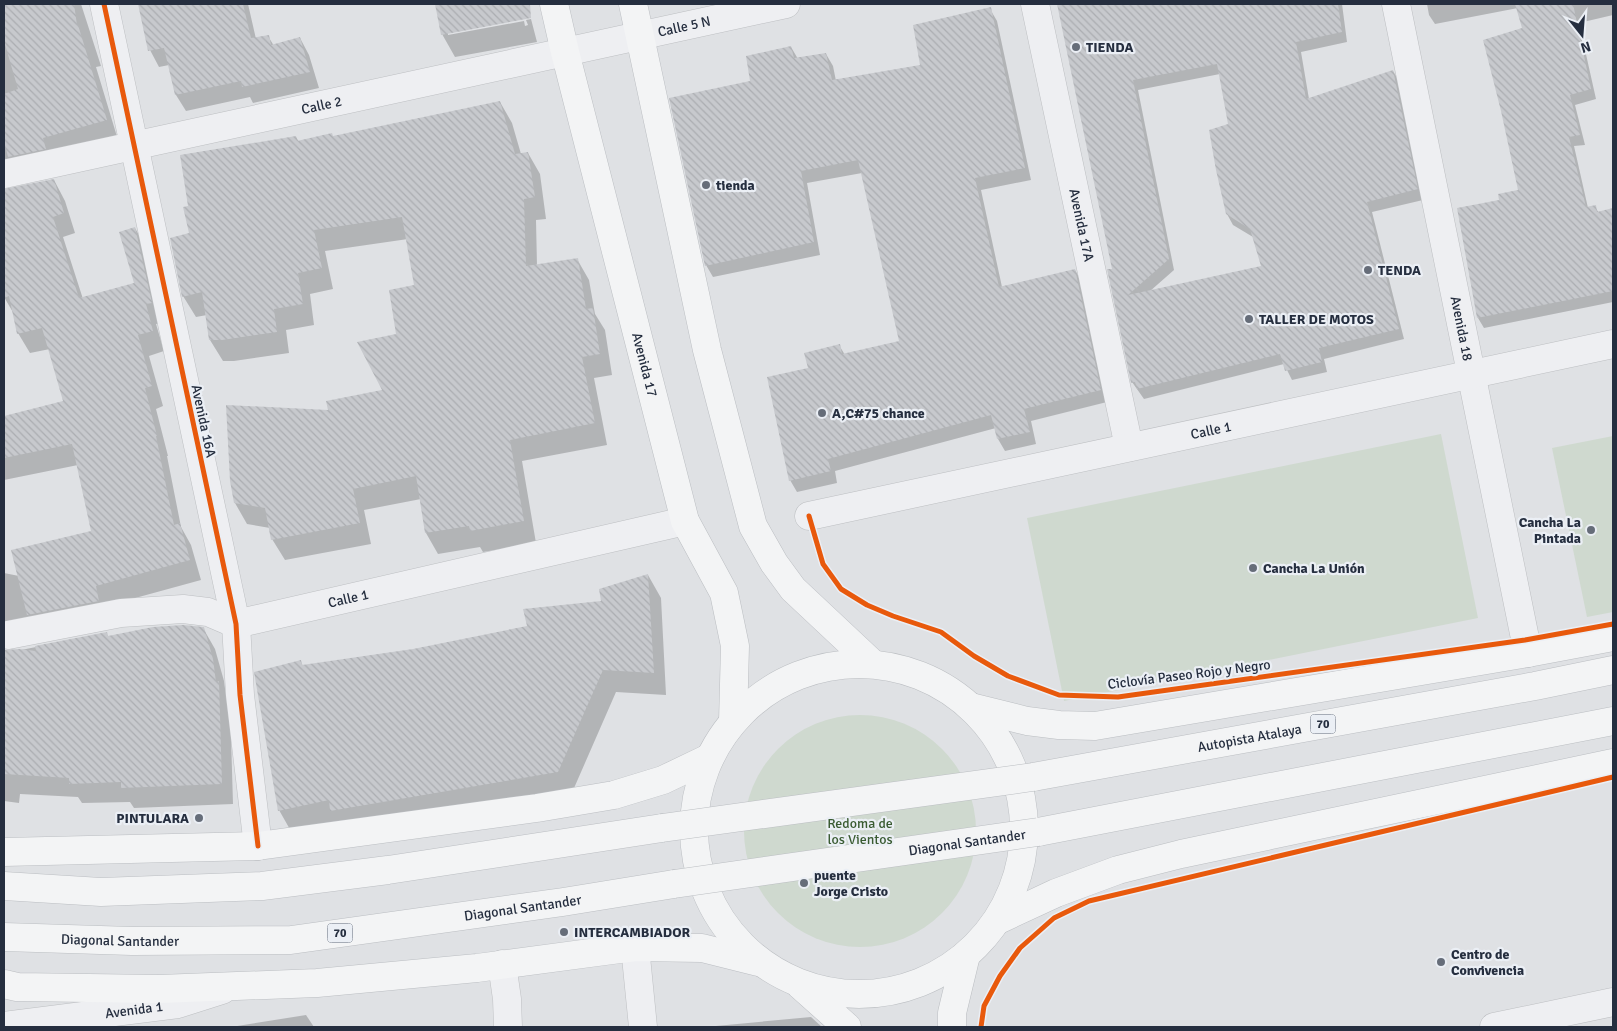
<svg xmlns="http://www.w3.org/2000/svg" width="1617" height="1031" font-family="Signika,sans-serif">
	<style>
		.park { fill: #cfd9cf }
		.shadow { fill: #0003; fill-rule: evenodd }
		.building { fill: url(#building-back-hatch); fill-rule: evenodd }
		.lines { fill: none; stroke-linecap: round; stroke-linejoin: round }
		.minor-casing { stroke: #bdbfc2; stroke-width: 29 }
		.major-casing { stroke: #bbbec2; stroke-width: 29 }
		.minor { stroke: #eeeff2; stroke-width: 28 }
		.major { stroke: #f3f4f5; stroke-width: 28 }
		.major-bridge-casing { stroke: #bbbec2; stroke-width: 29; stroke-linecap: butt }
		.major-bridge { stroke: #f3f4f5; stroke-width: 28 }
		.cycleway-casing { stroke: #ebeff5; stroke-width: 8 }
		.cycleway { stroke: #e8590c; stroke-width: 5 }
		.poi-dot { fill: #666d79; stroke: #ebeff5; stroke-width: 2 }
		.labels { text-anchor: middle; stroke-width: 4.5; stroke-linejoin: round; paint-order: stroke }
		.shield { fill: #ebeff5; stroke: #606876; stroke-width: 1 }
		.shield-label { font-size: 12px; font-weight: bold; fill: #252e3f }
		.street-label { font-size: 14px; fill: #252e3f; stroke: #ebeff5 }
		.poi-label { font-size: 14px; font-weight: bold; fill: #252e3f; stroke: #ebeff5; text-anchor: start }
		.park-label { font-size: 14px; fill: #395b31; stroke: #ebeff5 }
	</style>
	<defs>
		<pattern id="building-back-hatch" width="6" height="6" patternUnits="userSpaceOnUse" patternTransform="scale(1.25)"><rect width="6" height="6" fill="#c7c9cd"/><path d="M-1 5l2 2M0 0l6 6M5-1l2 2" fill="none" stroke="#abadb1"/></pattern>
	</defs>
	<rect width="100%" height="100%" fill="#dfe1e4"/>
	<g class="park">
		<polygon points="1441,434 1478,618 1064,701 1027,518"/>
		<polygon points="1613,436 1613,612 1587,617 1552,448"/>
		<circle cx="860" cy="831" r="116"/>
	</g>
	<g class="shadow">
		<polygon points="4,4 81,4 101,66 96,67 118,140 4,184"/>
		<polygon points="139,4 248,4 256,39 268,36 274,46 300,38 309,55 319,88 253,103 250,97 186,111 176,95 169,65 159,67 150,50"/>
		<polygon points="436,4 520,4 523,18 448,32 448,35 524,21 525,26 528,25 526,20 531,19 537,42 455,57 442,34"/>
		<path d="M1077,4H1342L1347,42L1301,52L1309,99L1393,71L1399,81L1423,200L1372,212L1404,339L1324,359L1327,372L1292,380L1284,364L1144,399L1132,382L1114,270L1059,8ZM1220,74L1230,125L1227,214L1233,225L1253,237L1262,267L1149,292L1174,270L1138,90Z"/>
		<polygon points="1427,4 1613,4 1613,15 1579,23 1596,99 1575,105 1585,145 1574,146 1588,208 1595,207 1599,213 1613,209 1613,302 1484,328 1478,318 1459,209 1500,201 1519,191 1523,28 1518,8 1435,24 1429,15"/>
		<polygon points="990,9 997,21 1031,180 981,190 1002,287 1075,270 1082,282 1107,402 1031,421 1036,444 1005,451 998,439 996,428 835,471 837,483 797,492 790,480 809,369 839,345 845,355 900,342 862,173 807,183 820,255 713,277 706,265 752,82 791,47 798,59 826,54 833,66 836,81 921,66"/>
		<polygon points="500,102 512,123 521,154 528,153 540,174 546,219 536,220 537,266 577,259 589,280 595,314 605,330 612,375 594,378 607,445 522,461 536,543 483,552 480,547 438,554 426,533 421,499 364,510 371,544 285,560 272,539 270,528 247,524 235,503 329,411 384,391 398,335 416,286 408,239 325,251 333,289 310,294 314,325 286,330 289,353 234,361 223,361 210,340 207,315 196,317 183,296 190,234 190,207 296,137 299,142 333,137"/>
		<polygon points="54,180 65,201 75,233 63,237 83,299 136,284 135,228 146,248 162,323 156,324 164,351 149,356 163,406 156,409 168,456 167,456 181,527 191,545 201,580 106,606 9,643 4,651 4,573 19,576 92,532 78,465 4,480 4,417 65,402 50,349 30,353 18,333 14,314 4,297 4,190"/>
		<polygon points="648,575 661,598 666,695 616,692 571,795 292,833 279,810 301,662 303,666 413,650 528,627 602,602"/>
		<polygon points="203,628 215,649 224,681 226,696 230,703 233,804 134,808 130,802 82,803 78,797 20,794 19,803 4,801 4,651 11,652 106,633 109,637"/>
		<polygon points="306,1015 314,1027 231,1027"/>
		<polygon points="811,1017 822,1027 705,1027"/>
	</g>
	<g class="building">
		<polygon points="4,4 74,4 77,25 78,25 107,120 43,138 46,149 8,157 4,141 4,94 18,89 4,41"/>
		<polygon points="138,4 243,4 251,38 269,35 271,45 300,37 310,72 242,87 241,81 175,95 164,48 148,51"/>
		<polygon points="435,4 530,4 531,18 441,35"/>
		<path d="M1057,4H1338L1342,32L1296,42L1306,99L1393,70L1418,189L1367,202L1399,329L1319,348L1322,362L1285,371L1280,354L1137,389L1135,382L1131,383L1107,269H1112ZM1217,64L1228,124L1209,130L1216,170L1226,214L1250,229L1261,266L1128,295L1169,259L1133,80Z"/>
		<polygon points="1515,4 1573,4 1591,89 1570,95 1580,135 1569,137 1586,207 1596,205 1597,212 1613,208 1613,291 1477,318 1457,208 1499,200 1498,194 1518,190 1501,111 1483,40 1522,28"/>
		<polygon points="991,7 1025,168 975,178 999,287 1075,269 1101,390 1024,409 1030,432 997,439 991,415 828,459 831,471 789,481 767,377 808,368 804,353 840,344 842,354 899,341 858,160 801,171 814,242 705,266 669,98 750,81 746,56 791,46 794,58 826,53 832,80 920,65 913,25"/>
		<polygon points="500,101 515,154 528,152 535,197 524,199 526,266 578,258 586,309 593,308 600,354 582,357 595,423 510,440 524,521 470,531 469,526 425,533 416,476 353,489 360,523 271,540 265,508 234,503 230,481 226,405 328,410 326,401 382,390 357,342 396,334 389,290 414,285 402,217 314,230 322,268 298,273 303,304 274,309 277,332 222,340 209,340 202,292 182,297 170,238 189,233 183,207 188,206 180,155 296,136 297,141 332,133 333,136"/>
		<polygon points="54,179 64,213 53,217 79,298 134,283 119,232 135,227 152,303 146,304 153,331 138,335 152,386 145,388 157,436 156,436 174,525 180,523 190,560 96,586 99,601 27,615 11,550 91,531 72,444 4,458 4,416 63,401 42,328 17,334 9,296 4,298 4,189"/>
		<polygon points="648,574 654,673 603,670 558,772 330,811 329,800 278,811 254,672 301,660 302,665 413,649 527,626 523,609 601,601 599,589"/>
		<polygon points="183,625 204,627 213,659 216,682 219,681 222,784 121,788 121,782 69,784 69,778 4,774 4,650 19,649 36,651 35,646 107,632 108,636 153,627"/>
	</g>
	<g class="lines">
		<g class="minor-casing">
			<g id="minor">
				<polyline points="104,4 236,624 240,695 258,846"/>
				<path id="s1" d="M1035,4L1129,447"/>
				<path id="s2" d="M1396,4L1528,653"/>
				<path id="s3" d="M4,174L786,4"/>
				<path id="s4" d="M809,516L1613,344"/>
				<path id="s5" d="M8,635L121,613L183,609L208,612L236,624L685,521"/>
				<polyline points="635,947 643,1027"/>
				<polyline points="502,964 507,999 508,1027"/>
				<path id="s6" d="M4,1026L178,1004L222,990"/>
				<polyline points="1494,1027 1613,1002"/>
			</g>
		</g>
		<g class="major-casing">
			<g id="major">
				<path id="s7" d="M554,4L565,52L685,521L724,593L735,646L733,722"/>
				<polyline points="633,4 707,350 753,526 774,563 793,589 873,664"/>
				<circle cx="859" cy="829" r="165"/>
				<polyline points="971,707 1027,721 1059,725 1095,726 1528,653 1613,637"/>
				<path id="s8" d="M1033,777L1535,686L1613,670"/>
				<polyline points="1038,832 1613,721"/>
				<polyline points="4,852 258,846 537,808 614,795 663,780 709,758"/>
				<polyline points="4,886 101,892 262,886 388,870 662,828"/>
				<polyline points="998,920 1056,893 1118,870 1181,854 1613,763"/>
				<path id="s9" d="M4,937L132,941L291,940L563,902L674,884"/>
				<polyline points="4,984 17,987 159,989 317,983 477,968 635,947 702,948 758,962"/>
				<polyline points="800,985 847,1027"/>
				<polyline points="952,1027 952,1013 966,955"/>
			</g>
		</g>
		<use href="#minor" class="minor"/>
		<use href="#major" class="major"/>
		<g class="major-bridge-casing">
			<g id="major-bridge">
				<polyline points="662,828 1033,777"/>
				<path id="s10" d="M674,884L1038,832"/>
			</g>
		</g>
		<use href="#major-bridge" class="major-bridge"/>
		<g class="cycleway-casing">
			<g id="cycleway">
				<polyline points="104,4 236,624 240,695 258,846"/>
				<polyline points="809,516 823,564 841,589 867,605 893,616 941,632 974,656 1008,676 1059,695 1118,697 1525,640 1613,624"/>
				<polyline points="981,1027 984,1006 1000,976 1020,948 1054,918 1089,901 1613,777"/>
			</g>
		</g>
		<use href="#cycleway" class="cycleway"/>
	</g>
	<g class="poi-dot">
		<circle cx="1076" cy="47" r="5"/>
		<circle cx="706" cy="185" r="5"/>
		<circle cx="1368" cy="270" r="5"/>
		<circle cx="1249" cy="319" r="5"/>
		<circle cx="822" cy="413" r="5"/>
		<circle cx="1591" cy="530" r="5"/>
		<circle cx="1253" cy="568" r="5"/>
		<circle cx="199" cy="818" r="5"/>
		<circle cx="804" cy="883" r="5"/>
		<circle cx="564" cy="932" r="5"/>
		<circle cx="1441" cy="962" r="5"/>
	</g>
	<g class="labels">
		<g class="shield">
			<rect x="1310.5" y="714.5" width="25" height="19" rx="4"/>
			<rect x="327.5" y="923.5" width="25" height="19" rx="4"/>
		</g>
		<g class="shield-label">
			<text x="1323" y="728">70</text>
			<text x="340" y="937">70</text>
		</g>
		<g class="street-label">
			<text dy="5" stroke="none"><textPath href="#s3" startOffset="696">Calle 5 N</textPath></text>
			<text dy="5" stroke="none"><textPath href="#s3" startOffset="325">Calle 2</textPath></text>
			<text dy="5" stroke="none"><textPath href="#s1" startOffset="226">Avenida 17A</textPath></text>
			<text dy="5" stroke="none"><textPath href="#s2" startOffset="331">Avenida 18</textPath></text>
			<text dy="5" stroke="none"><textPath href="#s7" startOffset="372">Avenida 17</textPath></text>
			<text transform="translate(204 421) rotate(78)" y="5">Avenida 16A</text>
			<text dy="5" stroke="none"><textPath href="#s4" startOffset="411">Calle 1</textPath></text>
			<text dy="5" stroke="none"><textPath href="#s5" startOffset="348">Calle 1</textPath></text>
			<text transform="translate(1189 674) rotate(-7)" y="5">Ciclovía Paseo Rojo y Negro</text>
			<text dy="5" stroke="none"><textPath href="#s8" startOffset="220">Autopista Atalaya</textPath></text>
			<text dy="5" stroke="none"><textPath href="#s10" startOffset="296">Diagonal Santander</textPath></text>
			<text dy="5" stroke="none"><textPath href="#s9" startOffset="521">Diagonal Santander</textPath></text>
			<text dy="5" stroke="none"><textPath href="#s9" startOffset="116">Diagonal Santander</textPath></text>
			<text dy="5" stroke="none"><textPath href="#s6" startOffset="131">Avenida 1</textPath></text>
		</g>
		<g class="poi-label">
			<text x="1086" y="52">TIENDA</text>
			<text x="716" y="190">tienda</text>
			<text x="1378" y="275">TENDA</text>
			<text x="1259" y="324">TALLER DE MOTOS</text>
			<text x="832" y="418">A,C#75 chance</text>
			<text x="1581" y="527" text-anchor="end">Cancha La<tspan x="1581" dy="16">Pintada</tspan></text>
			<text x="1263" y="573">Cancha La Unión</text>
			<text x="189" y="823" text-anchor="end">PINTULARA</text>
			<text x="814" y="880">puente<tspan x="814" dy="16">Jorge Cristo</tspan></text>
			<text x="574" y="937">INTERCAMBIADOR</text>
			<text x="1451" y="959">Centro de<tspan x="1451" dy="16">Convivencia</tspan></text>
		</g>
		<g class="park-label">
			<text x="860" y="828">Redoma de<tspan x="860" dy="16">los Vientos</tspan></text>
		</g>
	</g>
	<rect width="1617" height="1031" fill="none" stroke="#252e3f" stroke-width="10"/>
	<g transform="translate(1582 35) rotate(163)" stroke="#ebeff5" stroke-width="4" paint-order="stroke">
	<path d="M0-4L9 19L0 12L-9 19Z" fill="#252e3f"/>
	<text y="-8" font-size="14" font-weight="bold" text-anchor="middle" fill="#252e3f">N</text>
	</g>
</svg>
